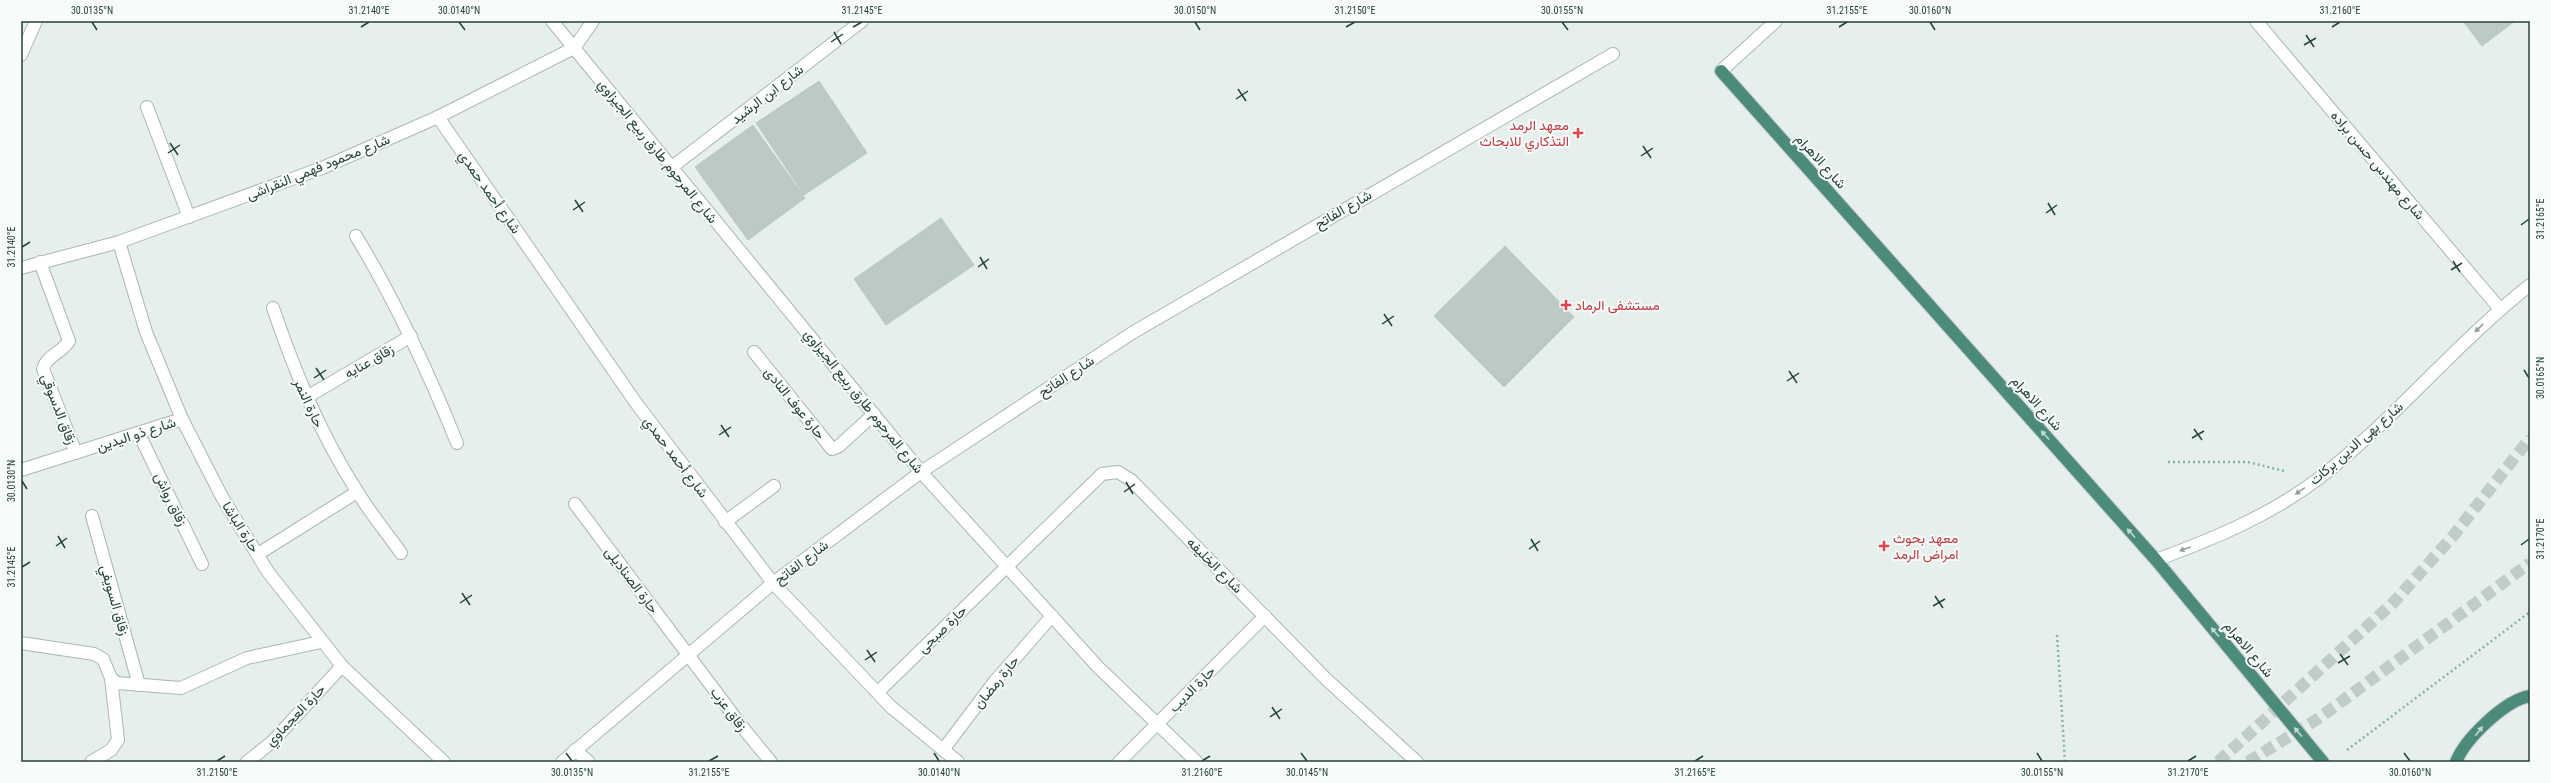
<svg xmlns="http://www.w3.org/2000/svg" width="2551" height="783" font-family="'Roboto Condensed',Vazirmatn,sans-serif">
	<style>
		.building { fill: #bbcac4; stroke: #b8c9c2 }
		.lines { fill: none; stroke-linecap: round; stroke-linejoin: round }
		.primary-tunnel { stroke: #bfccc8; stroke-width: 12; stroke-dasharray: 12 6; stroke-linecap: butt }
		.trunk-tunnel { stroke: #bfccc8; stroke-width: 12; stroke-dasharray: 12 6; stroke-linecap: butt }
		.minor-casing { stroke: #a8b8b2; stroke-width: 14 }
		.trunk-casing { stroke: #c2cac8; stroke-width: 14 }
		.path { stroke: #86b3a5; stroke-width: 2.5; stroke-dasharray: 2 3; stroke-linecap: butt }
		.minor { stroke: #fff; stroke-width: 12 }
		.trunk { stroke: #4c8a7c; stroke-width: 12 }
		.oneway { fill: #92a09c }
		.oneway2 { fill: #c4d9d4 }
		.ticks { fill: none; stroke: #24423a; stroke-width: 1.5 }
		.health-dot { fill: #e0444e; stroke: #f7fbf9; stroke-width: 1.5 }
		.labels { text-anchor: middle; stroke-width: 4; stroke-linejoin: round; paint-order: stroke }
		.street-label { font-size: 14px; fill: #24423a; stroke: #f7fbf9 }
		.health-label { font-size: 14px; fill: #be3a42; stroke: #f7fbf9; text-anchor: start }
		.neatline { fill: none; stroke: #24423a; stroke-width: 1.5 }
		.ticks-label { font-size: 10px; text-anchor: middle; fill: #24423a }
	</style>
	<rect width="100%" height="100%" fill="#e6efeb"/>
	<g class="building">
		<polygon points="2463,21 2515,21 2482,46"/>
		<polygon points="819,81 867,153 804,195 756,123"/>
		<polygon points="753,125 805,198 748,240 695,167"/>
		<polygon points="941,218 974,265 886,325 854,279"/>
		<polygon points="1505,246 1574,317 1504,387 1434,316"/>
	</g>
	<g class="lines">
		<polyline class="primary-tunnel" points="2218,762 2393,603 2453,536 2530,438"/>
		<polyline class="trunk-tunnel" points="2248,762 2319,718 2530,563"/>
		<g class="minor-casing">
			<g id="minor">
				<polyline points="552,21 921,472 1098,667 1197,762"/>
				<polyline points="2256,21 2500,309"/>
				<polyline points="21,55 36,21"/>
				<polyline points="1721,71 1776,21"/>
				<polyline points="147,107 189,217"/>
				<polyline points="438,117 636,403 773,583 891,707 958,762"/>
				<polyline points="672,167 862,21"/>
				<path d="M356,236C396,302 428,371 457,443"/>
				<polyline points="119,242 146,332 182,419 222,497 268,572 342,666 444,762"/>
				<path d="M40,262L69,341C62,353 47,355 43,369L76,453"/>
				<polyline points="21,268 119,242 322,168 438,117 574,48 593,21"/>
				<path d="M273,308C295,372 320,434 357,491C370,513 387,533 401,553"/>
				<polyline points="754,352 832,449 839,446 874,414"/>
				<polyline points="307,397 411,336"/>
				<polyline points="139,434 202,564"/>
				<polyline points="21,470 182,419"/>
				<polyline points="575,504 743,728 771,762"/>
				<polyline points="92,516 139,685"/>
				<polyline points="725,522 774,486"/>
				<polyline points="258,554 357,492"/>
				<path d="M2156,560C2213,539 2269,516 2318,479C2394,420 2455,344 2530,285"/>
				<polyline points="21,643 94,654 103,659 111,678 117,683 181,688 247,658 321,642"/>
				<polyline points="878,692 1102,474 1118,472 1131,480 1326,679 1417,762"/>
				<polyline points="575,750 589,762"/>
				<polyline points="943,750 995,681 1052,616"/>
				<polyline points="91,762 111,750 118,740 111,678"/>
				<polyline points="247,762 273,741 342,666"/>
				<polyline points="562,762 773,583 921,472 1132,333 1613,54"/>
				<polyline points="1119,762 1265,616"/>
			</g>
		</g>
		<g class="trunk-casing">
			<g id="trunk">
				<polyline points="1721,71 2156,560 2323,762"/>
				<path d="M2456,762C2465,739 2505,700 2530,696"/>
			</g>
		</g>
		<g class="path">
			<polyline points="2168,462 2248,462 2284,471"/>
			<polyline points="2057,635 2065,762"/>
			<polyline points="2347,750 2530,612"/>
		</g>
		<use href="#minor" class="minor"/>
		<use href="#trunk" class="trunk"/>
	</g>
	<defs><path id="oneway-solid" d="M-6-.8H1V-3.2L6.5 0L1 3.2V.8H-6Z"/></defs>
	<g class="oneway">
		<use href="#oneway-solid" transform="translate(2479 328) rotate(136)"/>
		<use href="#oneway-solid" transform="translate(2300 491) rotate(146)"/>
		<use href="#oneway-solid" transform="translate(2185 549) rotate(160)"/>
	</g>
	<g class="oneway2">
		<use href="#oneway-solid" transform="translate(2045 435) rotate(-132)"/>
		<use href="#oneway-solid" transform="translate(2131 533) rotate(-132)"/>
		<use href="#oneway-solid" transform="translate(2215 632) rotate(-130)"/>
		<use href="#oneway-solid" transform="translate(2479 731) rotate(-52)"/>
		<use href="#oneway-solid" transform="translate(2298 732) rotate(-130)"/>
	</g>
	<path class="ticks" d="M92,22L97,30M459,22L465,30M1195,22L1200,30M1562,22L1568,30M1930,22L1935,30M361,27L369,22M853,27L862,22M1346,27L1355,22M1839,27L1847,22M2332,27L2340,22M834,32L841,44M2306,35L2314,47M831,42L843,34M2304,45L2316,38M1238,89L1246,101M1236,99L1248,91M170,143L178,155M1643,146L1651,158M168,153L180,145M1641,156L1653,148M575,200L583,212M2048,203L2055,215M573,210L585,202M2046,213L2057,205M2521,225L2529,219M22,247L30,242M980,257L987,269M2453,261L2460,272M978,267L989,259M2451,270L2462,263M1384,314L1392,326M1382,324L1394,316M316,368L324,380M2524,370L2529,378M1789,371L1797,383M314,378L326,370M1787,381L1799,373M721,425L729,437M2194,429L2202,440M719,435L731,427M2192,438L2204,431M22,481L27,489M1126,482L1133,494M1124,492L1135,484M58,536L65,548M1531,539L1538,551M2521,545L2529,539M56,546L67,538M1529,549L1540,541M22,567L30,562M462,593L470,605M1935,596L1943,608M460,603L472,595M1933,606L1945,599M867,650L875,662M2340,654L2348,665M865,660L877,652M2338,663L2350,656M1272,707L1280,719M1270,717L1282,709M566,753L572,761M934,753L939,761M1301,753L1307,761M2037,753L2042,761M2404,753L2410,761M217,761L225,756M709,761L718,756M1202,761L1210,756M1695,761L1703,756M2188,761L2196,756"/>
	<g class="health-dot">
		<path d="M1576 127h4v4h4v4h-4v4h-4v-4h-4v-4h4z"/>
		<path d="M1564 299h4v4h4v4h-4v4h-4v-4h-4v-4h4z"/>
		<path d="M1882 540h4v4h4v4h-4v4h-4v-4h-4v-4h4z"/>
	</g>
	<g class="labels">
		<g class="street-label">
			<text transform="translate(767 94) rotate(-38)" y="5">شارع ابن الرشيد</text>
			<text transform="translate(658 151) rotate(51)" y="5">شارع المرحوم طارق ربيع الجيزاوي</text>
			<text transform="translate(1821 161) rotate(48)" y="5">شارع الاهرام</text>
			<text transform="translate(2378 165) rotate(50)" y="5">شارع مهندس حسن براده</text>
			<text transform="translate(318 167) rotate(-22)" y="5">شارع محمود فهمي النقراشى</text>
			<text transform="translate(490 192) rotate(55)" y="5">شارع أحمد حمدي</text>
			<text transform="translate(1343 209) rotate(-30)" y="5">شارع الفاتح</text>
			<text transform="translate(369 361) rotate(-30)" y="5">زقاق عنايه</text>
			<text transform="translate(1066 376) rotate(-33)" y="5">شارع الفاتح</text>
			<text transform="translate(864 401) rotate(51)" y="5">شارع المرحوم طارق ربيع الجيزاوي</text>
			<text transform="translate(309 403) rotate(65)" y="5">حارة النمر</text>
			<text transform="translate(795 403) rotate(51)" y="5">حارة عوف النادى</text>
			<text transform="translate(2037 403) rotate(48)" y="5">شارع الاهرام</text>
			<text transform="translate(59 409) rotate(69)" y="5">زقاق الدسوقي</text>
			<text transform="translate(136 434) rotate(-18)" y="5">شارع ذو اليدين</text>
			<text transform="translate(2356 443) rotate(-41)" y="5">شارع بهى الدين بركات</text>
			<text transform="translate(676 457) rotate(53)" y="5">شارع أحمد حمدي</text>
			<text transform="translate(171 499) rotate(64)" y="5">زقاق رواش</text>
			<text transform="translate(241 527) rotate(58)" y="5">حارة الباشا</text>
			<text transform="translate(801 562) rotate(-37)" y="5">شارع الفاتح</text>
			<text transform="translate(1215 565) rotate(45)" y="5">شارع الخليفه</text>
			<text transform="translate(632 580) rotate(53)" y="5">حارة الصناديلى</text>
			<text transform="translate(115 600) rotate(74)" y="5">زقاق السويفي</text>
			<text transform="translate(942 629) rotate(-44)" y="5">حارة صبحى</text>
			<text transform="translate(2249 649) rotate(50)" y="5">شارع الاهرام</text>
			<text transform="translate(996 682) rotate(-51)" y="5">حارة رمضان</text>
			<text transform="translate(1192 689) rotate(-45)" y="5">حارة الديب</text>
			<text transform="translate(729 709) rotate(53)" y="5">زقاق عزب</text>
			<text transform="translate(295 715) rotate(-46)" y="5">حارة العجماوي</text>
		</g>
		<g class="health-label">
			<text x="1569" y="130" text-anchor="end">معهد الرمد<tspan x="1569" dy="16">التذكاري للابحاث</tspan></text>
			<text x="1575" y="310">مستشفى الرماد</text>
			<text x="1893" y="543">معهد بحوث<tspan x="1893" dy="16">امراض الرمد</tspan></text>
		</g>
	</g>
	<rect width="2551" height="783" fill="none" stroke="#f7fbf9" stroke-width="44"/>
	<rect x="22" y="22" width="2507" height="739" class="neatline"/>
	<g class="ticks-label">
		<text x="92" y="14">30.0135°N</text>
		<text x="369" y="14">31.2140°E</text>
		<text x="459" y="14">30.0140°N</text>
		<text x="862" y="14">31.2145°E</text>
		<text x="1195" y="14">30.0150°N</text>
		<text x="1355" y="14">31.2150°E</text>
		<text x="1562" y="14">30.0155°N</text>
		<text x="1847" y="14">31.2155°E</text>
		<text x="1930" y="14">30.0160°N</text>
		<text x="2340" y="14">31.2160°E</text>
		<text transform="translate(2540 219) rotate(-90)" y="4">31.2165°E</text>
		<text transform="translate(11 247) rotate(-90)" y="4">31.2140°E</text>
		<text transform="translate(2540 378) rotate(-90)" y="4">30.0165°N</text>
		<text transform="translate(11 481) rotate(-90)" y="4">30.0130°N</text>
		<text transform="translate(2540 539) rotate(-90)" y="4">31.2170°E</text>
		<text transform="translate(11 567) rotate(-90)" y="4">31.2145°E</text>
		<text x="217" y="776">31.2150°E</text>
		<text x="572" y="776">30.0135°N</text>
		<text x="709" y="776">31.2155°E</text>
		<text x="939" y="776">30.0140°N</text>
		<text x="1202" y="776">31.2160°E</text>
		<text x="1307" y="776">30.0145°N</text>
		<text x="1695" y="776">31.2165°E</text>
		<text x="2042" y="776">30.0155°N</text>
		<text x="2188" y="776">31.2170°E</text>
		<text x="2410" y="776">30.0160°N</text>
	</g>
</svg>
